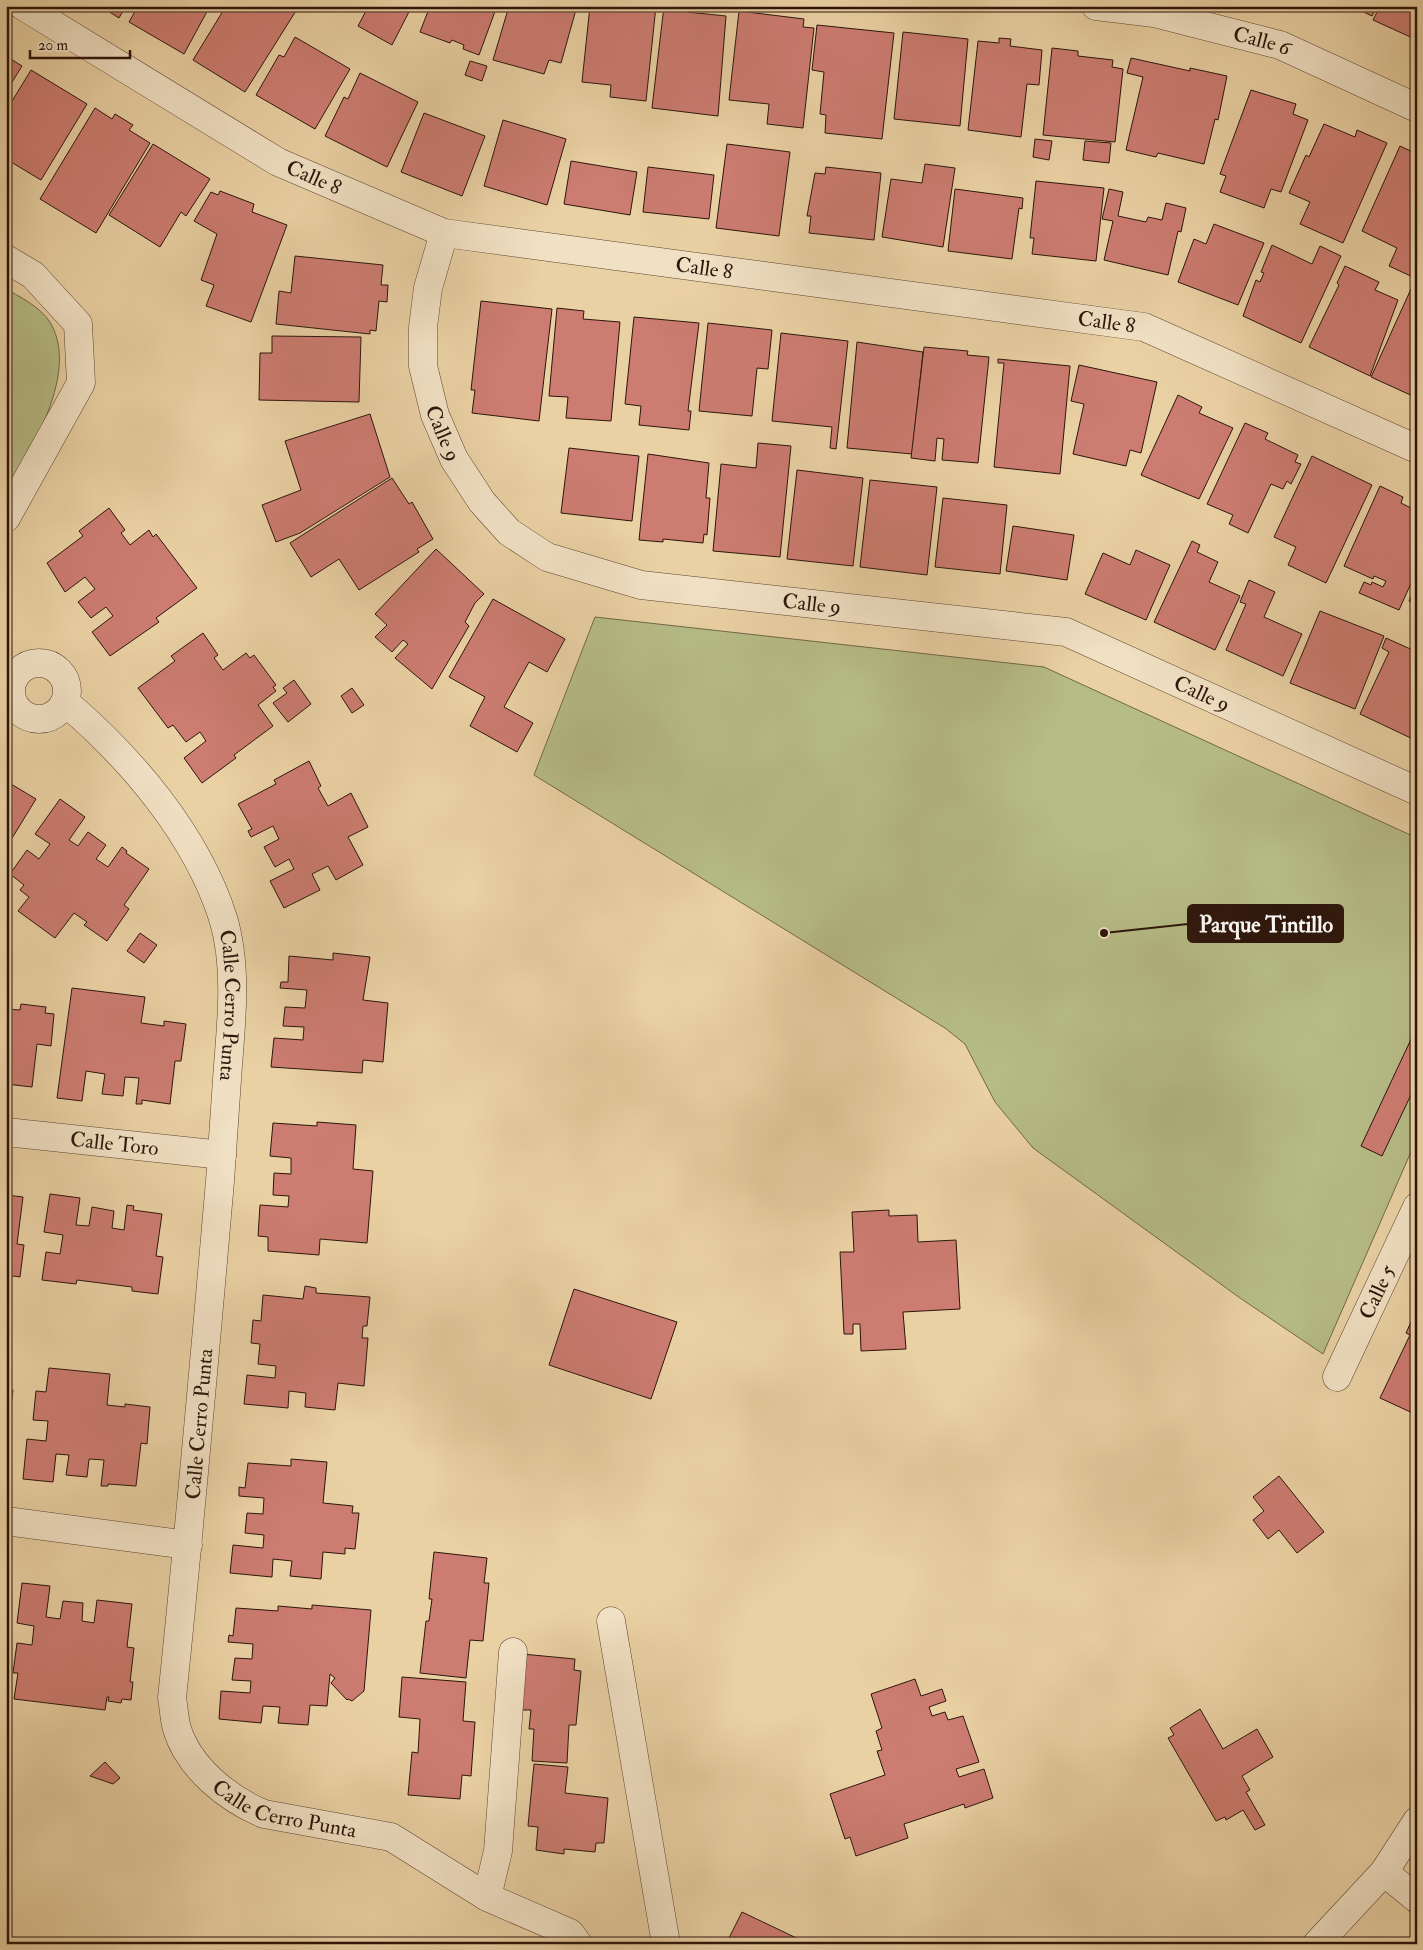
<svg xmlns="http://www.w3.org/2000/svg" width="1423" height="1950" font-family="'IM FELL Double Pica',serif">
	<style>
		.green { fill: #b6bc86; stroke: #716848 }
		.building { fill: #cc7c71; stroke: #2c150b }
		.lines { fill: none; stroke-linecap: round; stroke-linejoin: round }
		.minor-casing { stroke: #5c4431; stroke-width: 29 }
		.minor { stroke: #f1e1c4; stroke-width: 28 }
		.labels { text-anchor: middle; stroke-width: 4.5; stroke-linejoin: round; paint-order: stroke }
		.street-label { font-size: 21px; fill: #2c150b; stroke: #f1e1c4 }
		.leader { fill: none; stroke: #2c150b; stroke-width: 2 }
		.callout-dot { fill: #2c150b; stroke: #f1e1c4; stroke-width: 2 }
		.callout { fill: #2c150b; stroke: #2c150b; stroke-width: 2 }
		.callout-label { font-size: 22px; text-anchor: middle; font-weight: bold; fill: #fff }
	</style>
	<rect width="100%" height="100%" fill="#ead1a4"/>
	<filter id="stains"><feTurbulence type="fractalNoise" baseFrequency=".004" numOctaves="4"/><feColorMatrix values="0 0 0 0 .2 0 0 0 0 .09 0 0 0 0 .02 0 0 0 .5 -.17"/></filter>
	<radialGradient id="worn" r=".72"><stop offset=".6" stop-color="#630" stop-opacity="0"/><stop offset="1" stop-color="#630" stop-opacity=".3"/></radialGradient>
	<g class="green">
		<path d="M6,289C24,299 46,310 54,330C75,380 30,451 6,493Z"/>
		<polygon points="595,617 1044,667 1417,838 1417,1138 1323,1354 1240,1298 1033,1148 995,1102 965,1044 945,1028 534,775"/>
	</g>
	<g class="building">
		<polygon points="100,6 126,6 119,18"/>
		<polygon points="138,6 210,6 184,54 129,22"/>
		<polygon points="226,6 299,6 245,92 193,60"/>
		<polygon points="366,6 412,6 392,45 358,26 368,7"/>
		<polygon points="430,6 497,6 479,55 463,49 464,45 452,40 450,43 420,32"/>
		<polygon points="509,6 577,6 561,63 549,60 544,74 493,60"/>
		<polygon points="590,6 656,6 646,101 610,97 611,85 582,82"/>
		<polygon points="664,6 688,6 687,12 726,16 718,116 652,108"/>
		<polygon points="1351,6 1377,6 1372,16"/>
		<polygon points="1380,6 1417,6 1417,40 1373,20"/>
		<polygon points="739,11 804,19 803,27 814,28 803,128 767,124 769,104 729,100"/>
		<polygon points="817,25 894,33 882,139 825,133 826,115 820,114 824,72 812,70"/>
		<polygon points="903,32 968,39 960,126 894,119"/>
		<polygon points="295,37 350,69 315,129 256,95 279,55 284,57"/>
		<polygon points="999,38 1011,39 1010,46 1042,50 1039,85 1027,84 1021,137 968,130 978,41 999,43"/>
		<polygon points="1052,48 1078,51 1078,56 1113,60 1112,67 1123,69 1115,142 1043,135"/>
		<polygon points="6,56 22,66 6,92"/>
		<polygon points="1131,58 1190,71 1190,68 1227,76 1218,120 1215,119 1204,164 1158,153 1156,157 1126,150 1143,77 1127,73"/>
		<polygon points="470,61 487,66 482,81 465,75"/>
		<polygon points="31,70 87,104 41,180 6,159 6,111"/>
		<polygon points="360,73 418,102 387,167 325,136 344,97 348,99"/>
		<polygon points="1251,90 1296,104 1293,114 1308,120 1281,192 1271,189 1264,208 1220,192 1226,176 1220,174"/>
		<polygon points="95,108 112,119 115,114 133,125 129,130 150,143 96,233 40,199"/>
		<polygon points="424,113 485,136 462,196 401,172"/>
		<polygon points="503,120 566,139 547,205 484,186"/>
		<polygon points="1324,124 1355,137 1357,130 1387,143 1343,243 1300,224 1310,202 1289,193 1306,155 1309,157"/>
		<polygon points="1035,139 1052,141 1049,160 1033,157"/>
		<polygon points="1085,141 1111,143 1109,163 1083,160"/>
		<polygon points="153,144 210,179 186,216 181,212 160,247 109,215"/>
		<polygon points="727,144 790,152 779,236 716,228"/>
		<polygon points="1400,146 1417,154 1415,278 1389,266 1397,248 1362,231"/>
		<polygon points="571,161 637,172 630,215 564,204"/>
		<polygon points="925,164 955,168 943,247 882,237 891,179 922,183"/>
		<polygon points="648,167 714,175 709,219 643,212"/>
		<polygon points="826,167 881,173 874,240 809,233 811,216 807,216 815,173 825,174"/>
		<polygon points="1036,181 1104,188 1096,261 1032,254 1034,238 1030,238"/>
		<polygon points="955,189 1023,198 1022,209 1019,208 1012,259 948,251"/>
		<polygon points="1109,189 1123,192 1118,216 1146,222 1148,217 1162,220 1166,203 1186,208 1181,232 1178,231 1168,275 1104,260 1113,221 1102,219"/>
		<polygon points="220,191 254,204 252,212 287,225 251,322 206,306 214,285 201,280 217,234 194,221 211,192 218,195"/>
		<polygon points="1214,224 1264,243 1238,305 1178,282 1194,239 1206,244"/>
		<polygon points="1272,245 1312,264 1320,246 1341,256 1301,343 1243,316 1256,280 1260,282 1264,273 1261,272"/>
		<polygon points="295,256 383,265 381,285 388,285 387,302 379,301 376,331 370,330 370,334 276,324 279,291 291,293"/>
		<polygon points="1345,266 1379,282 1375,290 1398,300 1370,376 1309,347 1339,285 1337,283"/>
		<polygon points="1411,289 1417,292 1417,398 1371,377"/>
		<polygon points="481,301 552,309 539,421 472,413 475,390 471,390"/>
		<polygon points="557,308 584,311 583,319 620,322 611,421 566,418 568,397 549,396"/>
		<polygon points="634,317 699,323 688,411 691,411 689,430 639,425 641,406 625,404"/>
		<polygon points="708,323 772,330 768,369 757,368 752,416 699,411"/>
		<polygon points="781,333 848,341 836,449 830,448 832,427 772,421"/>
		<polygon points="272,336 361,337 359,402 259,400 260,353 272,353"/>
		<polygon points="857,342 923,352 912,454 847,448"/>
		<polygon points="924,347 968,351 967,355 989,357 978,463 942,460 944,439 937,438 935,461 911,458"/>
		<polygon points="998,359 1070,366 1060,474 994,467 1004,363 998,363"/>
		<polygon points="1079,365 1157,382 1141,453 1130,450 1126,466 1073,454 1084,404 1071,401"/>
		<polygon points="1178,395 1202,407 1199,413 1233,428 1199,499 1141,475"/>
		<polygon points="370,414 390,477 300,533 276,542 262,505 301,490 285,441"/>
		<polygon points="1245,423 1268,433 1265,439 1298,455 1295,462 1301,464 1291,484 1287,481 1283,489 1271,484 1248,533 1229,524 1233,515 1207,504"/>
		<polygon points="758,443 791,446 780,557 713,551 721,464 756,468"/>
		<polygon points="569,448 639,456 632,521 561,513"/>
		<polygon points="648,454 709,463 706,498 710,498 707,535 704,534 703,543 663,539 663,542 639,540"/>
		<polygon points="1312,456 1372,485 1326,583 1288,565 1296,547 1274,537"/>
		<polygon points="797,470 863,478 853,566 787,559"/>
		<polygon points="392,478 409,504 412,502 433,539 417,549 419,552 359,590 339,559 311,577 290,543"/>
		<polygon points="870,480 937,487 927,575 860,567"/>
		<polygon points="1380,486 1403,497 1401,503 1417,511 1417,570 1399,610 1359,593 1364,582 1371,585 1372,582 1383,587 1386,581 1374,576 1373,579 1344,566"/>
		<polygon points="943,498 1007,505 1000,574 935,567"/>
		<polygon points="109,508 125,530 121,533 130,545 149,530 153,537 156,534 197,588 156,618 159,622 110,656 92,632 113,616 106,607 91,618 78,602 95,589 85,577 65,592 47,563 83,536 79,531"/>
		<polygon points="1013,526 1074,535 1067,580 1006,571"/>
		<polygon points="1192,541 1200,545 1197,552 1218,562 1209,582 1240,596 1215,650 1154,622"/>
		<polygon points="436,549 484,594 475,603 465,622 469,626 432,689 395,658 408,644 403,640 392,652 375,637 387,625 375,614"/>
		<polygon points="1136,550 1170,565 1146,620 1085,594 1103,553 1130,565"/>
		<polygon points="1249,580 1275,592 1264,617 1302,634 1283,676 1226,650 1246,604 1240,602"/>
		<polygon points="1417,584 1417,604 1409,601"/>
		<polygon points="493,599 565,639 547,672 529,662 504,707 533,723 517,752 470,726 485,697 449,677"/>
		<polygon points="1320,611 1384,636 1355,709 1290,683"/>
		<polygon points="203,633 218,655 214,658 223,670 246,653 250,658 254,655 276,685 273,687 276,691 258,705 273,726 234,755 236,758 202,783 184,758 206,741 200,732 186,742 173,725 168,728 138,688 175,661 171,656"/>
		<polygon points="1386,638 1417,652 1417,741 1360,714 1389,652 1382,648"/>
		<polygon points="294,680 311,704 288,722 273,703 287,693 283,688"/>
		<polygon points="352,688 364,705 352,713 341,696"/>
		<polygon points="309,761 321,786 318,788 328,806 351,793 368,827 348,837 363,865 336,880 328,866 312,874 320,890 284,908 270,881 294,869 289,859 275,867 264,847 279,839 273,826 251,837 248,831 252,829 238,804 276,784 274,780"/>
		<polygon points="11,784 36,799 6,848 6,792"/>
		<polygon points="60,799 85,817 69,840 78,846 88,832 106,845 96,859 108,867 122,847 127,851 126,853 149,869 124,905 129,909 107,941 84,925 87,922 74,913 55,938 18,911 29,897 20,890 24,885 10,874 27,850 39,859 50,844 35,834"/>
		<polygon points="140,933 157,945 144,963 127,951"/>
		<polygon points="333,953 370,957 363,1000 388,1003 383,1062 363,1060 362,1073 271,1067 274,1038 303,1040 304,1027 283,1026 285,1007 305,1008 307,990 280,988 281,982 288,982 289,956 333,960"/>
		<polygon points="72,988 145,997 141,1023 164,1026 164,1021 186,1024 181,1061 175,1061 170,1104 142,1100 142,1104 136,1104 139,1078 125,1077 123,1096 102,1094 105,1074 86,1071 82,1101 57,1098"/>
		<polygon points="21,1004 46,1007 45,1013 54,1014 51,1046 37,1044 32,1087 6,1084 6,1009 20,1010"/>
		<polygon points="1413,1035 1417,1037 1417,1082 1382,1156 1361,1146"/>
		<polygon points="317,1122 356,1125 353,1169 373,1171 367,1243 320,1239 319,1255 268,1251 268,1237 258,1236 260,1205 288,1207 289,1196 273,1195 274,1173 291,1174 291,1158 270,1156 273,1123 317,1126"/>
		<polygon points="50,1194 80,1198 76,1225 89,1226 92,1207 114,1211 112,1228 124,1230 127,1205 134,1206 133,1210 162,1214 156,1256 163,1257 158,1294 132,1291 132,1287 77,1280 76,1284 42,1280 46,1252 60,1254 63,1235 44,1232"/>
		<polygon points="6,1195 23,1197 17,1244 24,1245 20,1277 6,1275"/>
		<polygon points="889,1210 889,1216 917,1215 918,1242 956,1240 960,1309 903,1312 906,1349 861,1351 860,1324 853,1324 853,1334 844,1334 840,1252 854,1252 852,1212"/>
		<polygon points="305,1286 316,1288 316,1293 370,1297 367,1326 363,1326 362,1338 368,1338 364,1386 338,1383 335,1410 305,1407 306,1393 289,1391 288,1408 244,1404 247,1375 275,1378 276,1366 258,1364 260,1344 251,1343 253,1320 261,1321 263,1295 303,1299"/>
		<polygon points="574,1289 677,1322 651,1399 549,1365"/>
		<polygon points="1417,1309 1417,1415 1380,1398 1410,1335 1406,1333"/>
		<polygon points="49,1368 110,1374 107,1405 125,1407 125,1404 150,1407 147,1444 141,1443 136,1486 108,1484 108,1486 101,1486 104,1460 89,1459 87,1477 66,1475 69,1455 56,1454 53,1482 23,1479 27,1439 46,1441 48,1421 33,1420 36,1391 46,1392"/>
		<polygon points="6,1389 13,1390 9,1426 6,1426"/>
		<polygon points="291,1459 327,1462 323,1503 353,1506 352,1513 359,1513 355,1549 345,1548 345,1554 323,1552 321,1579 290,1576 292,1561 273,1559 272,1577 230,1573 233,1545 263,1548 264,1535 245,1533 247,1513 263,1514 264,1498 239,1496 239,1487 245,1488 248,1463 291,1466"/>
		<polygon points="1279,1476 1324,1532 1297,1553 1279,1530 1268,1539 1253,1520 1264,1511 1253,1497"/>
		<polygon points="434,1552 487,1558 484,1583 489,1583 483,1641 470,1640 466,1678 420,1673 426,1621 429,1621 432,1599 429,1599"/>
		<polygon points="22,1583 50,1586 46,1617 60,1619 63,1601 83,1603 82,1621 94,1623 97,1600 132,1604 127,1647 134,1648 130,1682 133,1682 131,1700 122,1699 121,1703 108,1701 109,1697 107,1697 105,1710 14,1699 18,1673 13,1673 17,1643 32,1645 34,1626 17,1623"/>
		<polygon points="312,1605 371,1610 364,1691 352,1701 348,1699 347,1700 331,1683 335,1678 330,1674 327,1706 310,1705 308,1725 278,1723 280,1707 263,1706 261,1723 219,1719 221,1691 250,1693 251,1681 232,1680 235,1658 252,1659 253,1644 228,1642 229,1635 233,1636 236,1608 278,1611 278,1606 312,1609"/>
		<polygon points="522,1654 575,1659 574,1670 581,1671 576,1725 569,1725 567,1763 532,1761 534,1729 529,1729 531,1710 522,1710"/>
		<polygon points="402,1677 466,1682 463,1721 475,1722 471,1776 462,1775 460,1799 408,1795 412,1752 418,1753 420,1719 399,1717"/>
		<polygon points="915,1679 921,1696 942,1689 946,1701 929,1707 932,1716 945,1712 948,1720 963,1716 979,1762 956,1769 959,1777 984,1769 993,1798 965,1808 964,1804 904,1824 908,1838 856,1856 850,1837 845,1839 830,1794 885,1775 877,1751 882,1750 876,1731 882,1728 871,1694"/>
		<polygon points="1200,1709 1223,1749 1257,1729 1273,1757 1242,1776 1250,1790 1246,1792 1265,1825 1255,1830 1243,1810 1226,1820 1225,1817 1216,1821 1168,1738 1174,1735 1170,1728"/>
		<polygon points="105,1762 120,1778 113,1784 90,1776"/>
		<polygon points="534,1764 568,1767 565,1793 608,1798 604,1843 596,1843 595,1852 564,1849 564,1854 536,1850 538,1827 528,1826"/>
		<polygon points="742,1912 809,1944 726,1944"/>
	</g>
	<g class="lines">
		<g class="minor-casing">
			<g id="minor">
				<path id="s1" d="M23,6L278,162L444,233L1144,327L1417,449"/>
				<path id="s2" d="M1096,6L1154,13L1280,45L1417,108"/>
				<path id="s3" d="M444,233L428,288L423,327V366L435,415L454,459L482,502L509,532L547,557L641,585L1066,632L1417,791"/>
				<polyline points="6,259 33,275 78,324 81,383 6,518"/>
				<circle cx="39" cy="691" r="28"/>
				<path id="s4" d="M65,702C131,758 196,834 223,918C237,964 232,1017 228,1065C225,1104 223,1142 220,1181C205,1354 190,1526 172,1698C174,1708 174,1719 177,1729C189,1768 228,1799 264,1814L391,1837L487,1897L570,1933L578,1944"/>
				<path id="s5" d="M6,1132L222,1155"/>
				<path id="s6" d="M1337,1377L1417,1207"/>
				<polyline points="6,1521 188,1545"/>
				<polyline points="611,1621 666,1944"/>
				<polyline points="1384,1872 1417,1899"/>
				<polyline points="487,1897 498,1851 513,1652"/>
				<polyline points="1317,1944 1384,1872 1417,1821"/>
			</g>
		</g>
		<use href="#minor" class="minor"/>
	</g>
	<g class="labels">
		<g class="street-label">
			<text dy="7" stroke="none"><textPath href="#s2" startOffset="170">Calle 6</textPath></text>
			<text dy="7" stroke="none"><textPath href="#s1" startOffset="338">Calle 8</textPath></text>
			<text dy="7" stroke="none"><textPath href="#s1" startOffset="742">Calle 8</textPath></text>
			<text dy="7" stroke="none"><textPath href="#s1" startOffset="1148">Calle 8</textPath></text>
			<text dy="7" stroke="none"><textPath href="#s3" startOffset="206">Calle 9</textPath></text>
			<text dy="7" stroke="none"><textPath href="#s3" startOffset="641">Calle 9</textPath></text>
			<text dy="7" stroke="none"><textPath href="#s3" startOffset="1046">Calle 9</textPath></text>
			<text dy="7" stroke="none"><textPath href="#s4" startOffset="359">Calle Cerro Punta</textPath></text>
			<text dy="7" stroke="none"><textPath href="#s5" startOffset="109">Calle Toro</textPath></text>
			<text dy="7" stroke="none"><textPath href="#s6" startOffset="94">Calle 5</textPath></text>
			<text transform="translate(199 1424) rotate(-85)" y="7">Calle Cerro Punta</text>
			<text dy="7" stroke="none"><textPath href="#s4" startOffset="1229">Calle Cerro Punta</textPath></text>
		</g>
	</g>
	<path class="leader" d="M1104 933L1188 924"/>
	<circle class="callout-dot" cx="1104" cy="933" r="5"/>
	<rect class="callout" x="1188" y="905" width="155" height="37" rx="5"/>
	<g class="callout-label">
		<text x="1266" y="932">Parque Tintillo</text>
	</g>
	<rect width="1423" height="1950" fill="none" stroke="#ead1a4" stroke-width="25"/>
	<rect x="8" y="8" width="1408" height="1935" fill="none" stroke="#2c150b" stroke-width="2.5"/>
	<rect x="12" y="12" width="1398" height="1925" fill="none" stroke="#2c150b"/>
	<path d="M30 50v8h100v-8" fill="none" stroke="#2c150b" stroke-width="2.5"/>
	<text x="38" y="50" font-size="15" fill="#2c150b" stroke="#f1e1c4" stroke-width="4" paint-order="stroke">20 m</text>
	<rect width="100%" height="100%" filter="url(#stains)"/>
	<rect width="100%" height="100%" fill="url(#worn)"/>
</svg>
